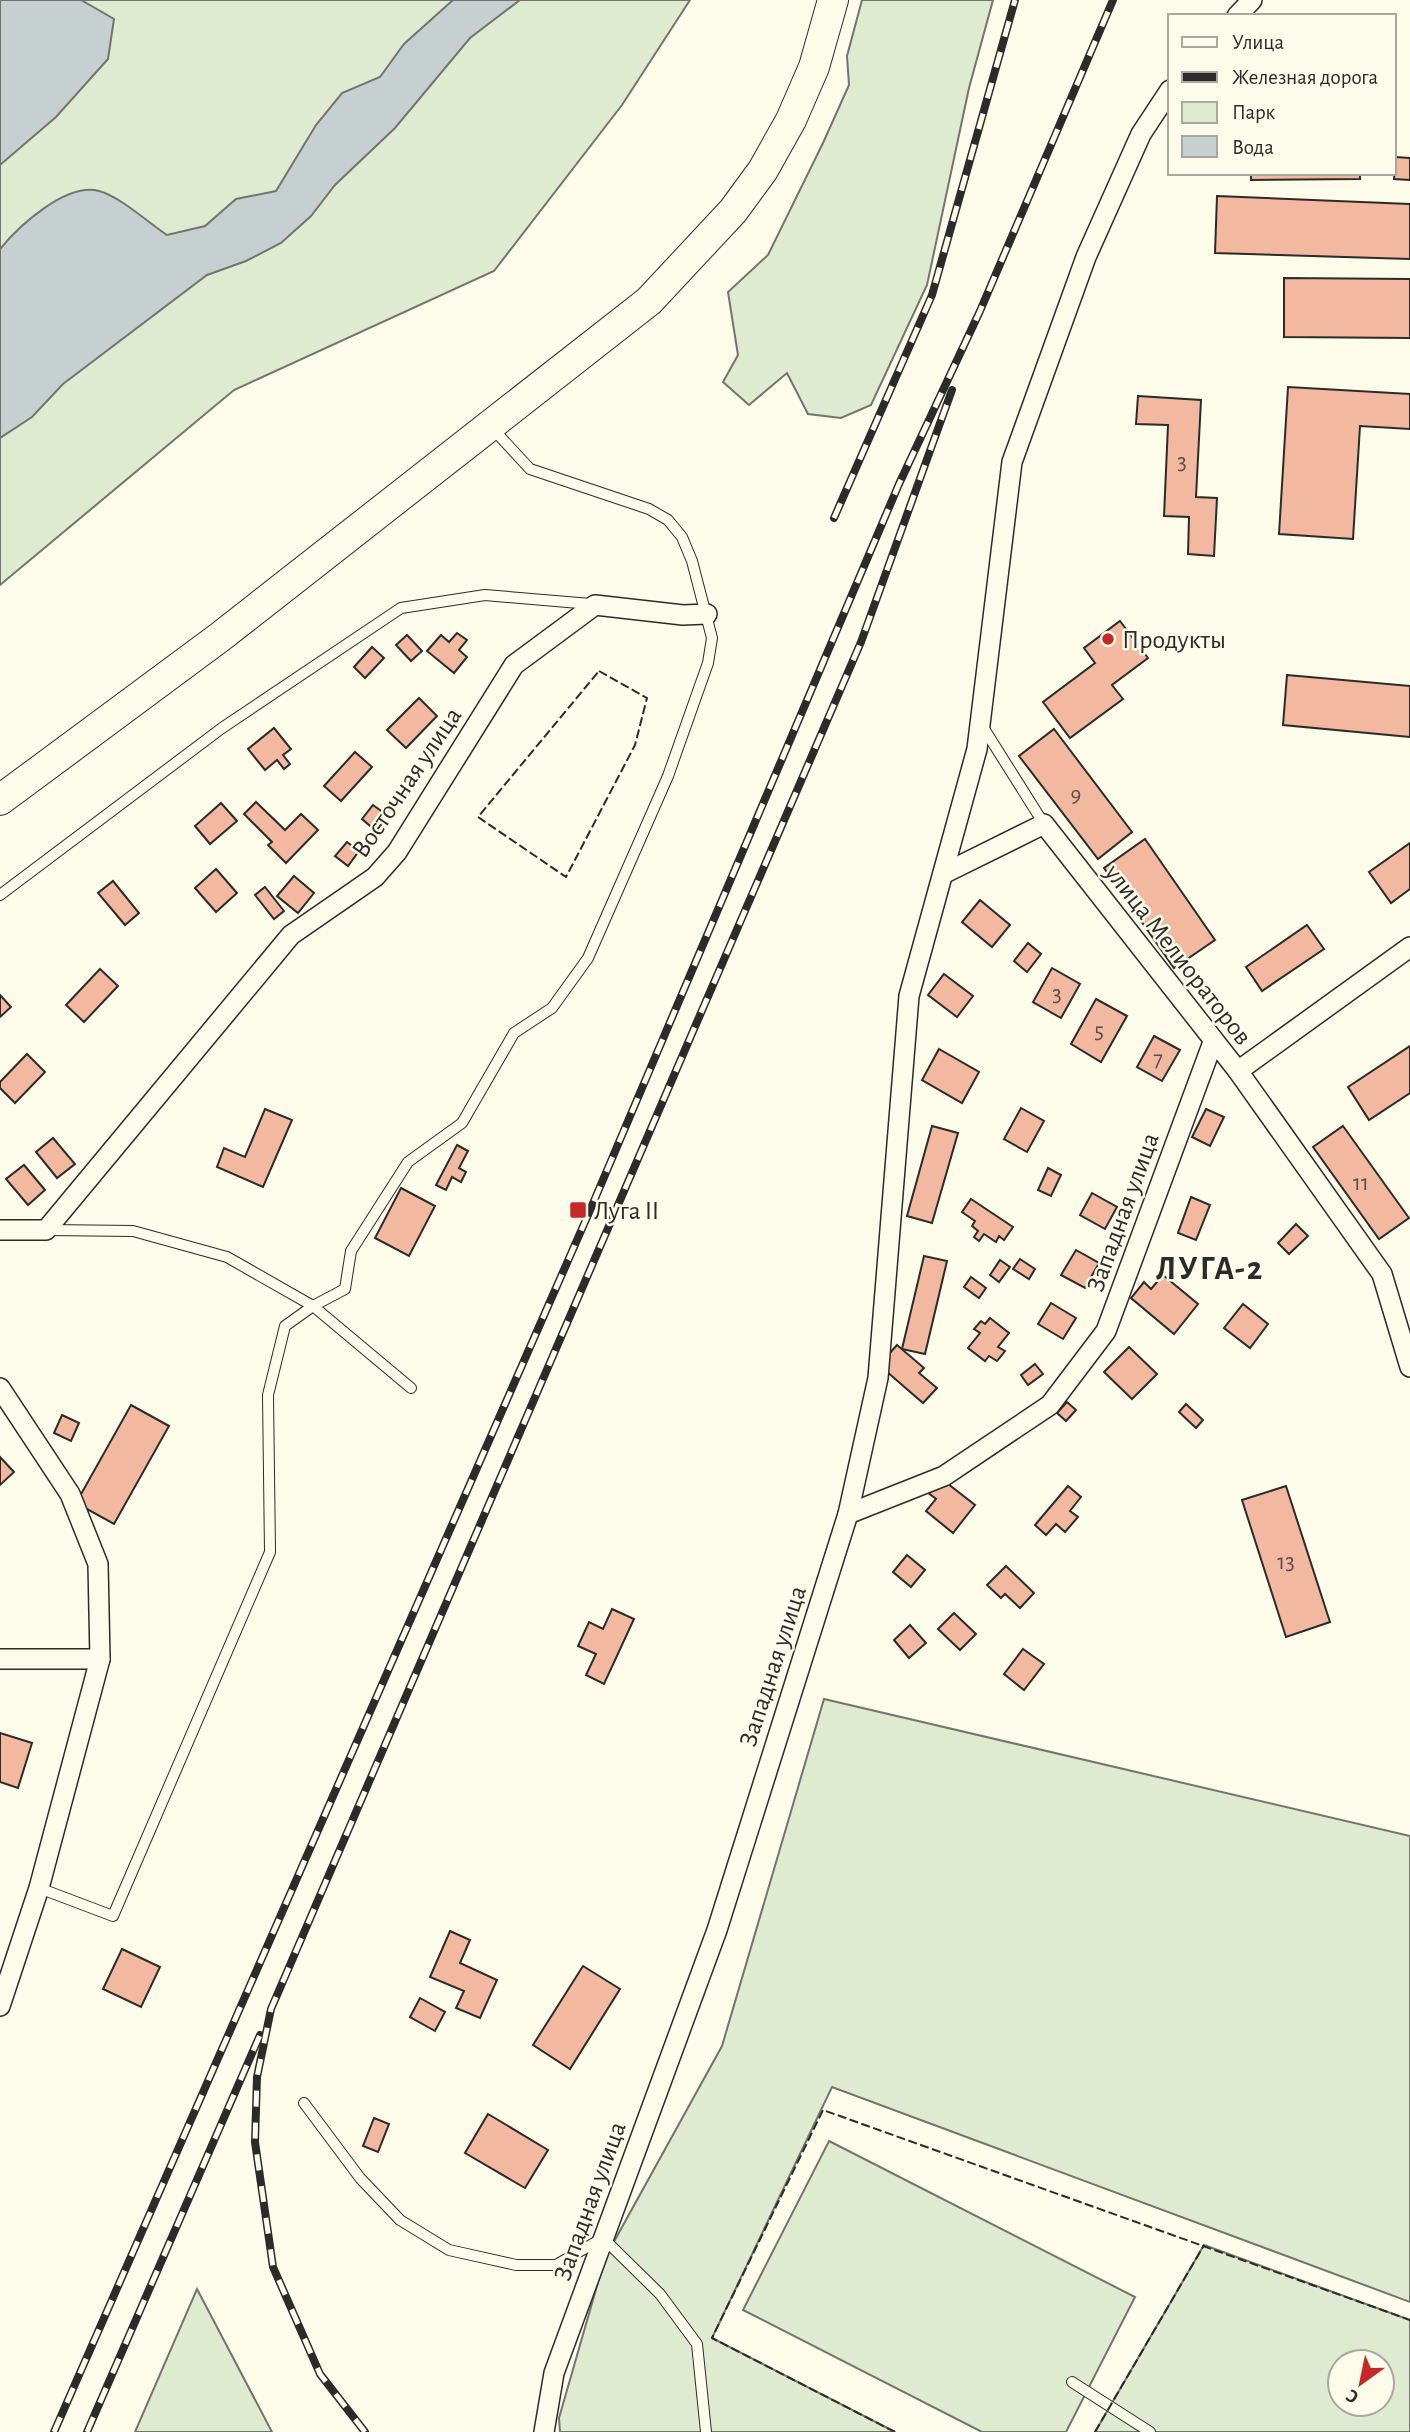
<svg xmlns="http://www.w3.org/2000/svg" width="1410" height="2432" font-family="'Alegreya Sans',sans-serif">
	<style>
		.green { fill: #deebd1; stroke: #74746e; stroke-width: 2; fill-rule: evenodd }
		.water { fill: #c7d0d0; stroke: #74746e; stroke-width: 2 }
		.building { fill: #f2b8a0; stroke: #2b2b2b; stroke-width: 2 }
		.lines { fill: none; stroke-linecap: round; stroke-linejoin: round }
		.lane-casing { stroke: #2b2b2b; stroke-width: 12 }
		.street-casing { stroke: #2b2b2b; stroke-width: 22 }
		.primary-casing { stroke: #2b2b2b; stroke-width: 32 }
		.lane { stroke: #fdfbea; stroke-width: 10 }
		.street { stroke: #fdfbea; stroke-width: 19 }
		.primary { stroke: #fdfbea; stroke-width: 30 }
		.rail-casing { stroke: #2b2b2b; stroke-width: 8 }
		.rail { stroke: #fdfbea; stroke-width: 5; stroke-dasharray: 16; stroke-linecap: butt }
		.fence { stroke: #2b2b2b; stroke-width: 2; stroke-dasharray: 9 3.5; stroke-linecap: butt }
		.poi-dot { fill: #c62828; stroke: #fdfbea; stroke-width: 2.5 }
		.labels { text-anchor: middle; stroke-width: 5; stroke-linejoin: round; paint-order: stroke }
		.number-label { font-size: 23px; fill: #5d4e48 }
		.poi-label { font-size: 26px; fill: #2b2b2b; stroke: #fdfbea; text-anchor: start }
		.street-label { font-size: 26px; fill: #2b2b2b; stroke: #fdfbea }
		.district-label { font-size: 33px; font-weight: bold; letter-spacing: 2px; fill: #2b2b2b; stroke: #fdfbea }
	</style>
	<rect width="100%" height="100%" fill="#fdfbea"/>
	<g class="green">
		<polygon points="0,0 690,0 622,105 494,271 234,390 0,585"/>
		<polygon points="862,0 993,0 969,88 927,285 871,405 841,418 808,414 787,373 749,405 723,382 738,355 728,292 768,255 823,143 849,85 847,56"/>
		<polygon points="824,1699 1410,1836 1410,2302 832,2087 712,2338 895,2432 560,2432 559,2418 605,2258 722,2046"/>
		<polygon points="829,2141 1135,2297 1066,2432 982,2432 743,2310"/>
		<path d="M1204,2245L1410,2320V2432H1095ZM1340,2362H1382V2404H1340Z"/>
		<polygon points="197,2289 272,2432 135,2432"/>
	</g>
	<g class="water">
		<polygon points="0,0 81,0 114,19 108,59 56,117 0,165"/>
		<path d="M453,0H520L470,38L395,128L335,185L311,216L281,243L246,261L207,275L63,384L32,417L0,438V249C18,227 66,182 99,191C119,196 149,223 167,235L205,226L236,199L276,191L316,125L342,93L380,77L404,44Z"/>
	</g>
	<g class="building">
		<polygon points="1395,157 1410,158 1410,180 1394,179"/>
		<polygon points="1251,173 1360,173 1360,179 1251,180"/>
		<polygon points="1217,196 1410,204 1410,259 1215,253"/>
		<polygon points="1284,278 1410,279 1410,338 1284,337"/>
		<polygon points="1288,387 1410,394 1410,429 1360,426 1353,539 1279,534"/>
		<polygon points="1138,396 1201,400 1196,497 1217,498 1214,556 1188,554 1189,517 1164,516 1168,425 1136,424"/>
		<polygon points="1120,621 1148,658 1112,685 1123,699 1070,738 1043,702 1095,663 1084,648"/>
		<polygon points="457,633 467,640 459,650 467,657 454,673 427,651 441,635 449,642"/>
		<polygon points="407,635 422,651 411,661 396,645"/>
		<polygon points="372,647 384,658 365,678 354,667"/>
		<polygon points="1287,675 1410,686 1410,737 1283,725"/>
		<polygon points="419,698 437,716 406,748 387,730"/>
		<polygon points="274,728 291,749 283,755 290,764 284,769 277,760 265,770 248,749"/>
		<polygon points="1054,729 1132,832 1098,859 1019,756"/>
		<polygon points="355,752 372,767 341,801 324,786"/>
		<polygon points="256,802 285,830 301,814 318,830 286,863 268,845 272,842 244,814"/>
		<polygon points="221,803 237,821 210,844 195,826"/>
		<polygon points="373,805 388,816 376,831 362,819"/>
		<polygon points="1145,839 1215,940 1174,968 1104,868"/>
		<polygon points="347,842 359,851 348,866 335,856"/>
		<polygon points="1410,843 1410,889 1391,903 1369,872"/>
		<polygon points="216,869 237,893 216,912 195,888"/>
		<polygon points="294,876 314,893 298,913 277,896"/>
		<polygon points="113,881 139,913 125,925 98,893"/>
		<polygon points="265,887 284,911 274,919 255,895"/>
		<polygon points="980,900 1010,925 992,947 962,922"/>
		<polygon points="1307,925 1324,949 1262,991 1246,967"/>
		<polygon points="1028,943 1041,954 1027,972 1014,961"/>
		<polygon points="1052,968 1080,984 1061,1018 1033,1002"/>
		<polygon points="100,969 118,986 84,1022 66,1005"/>
		<polygon points="944,974 973,996 957,1017 928,995"/>
		<polygon points="0,995 11,1007 0,1017"/>
		<polygon points="1096,999 1127,1016 1101,1062 1071,1044"/>
		<polygon points="1154,1036 1180,1050 1162,1081 1137,1067"/>
		<polygon points="1410,1046 1410,1093 1369,1120 1348,1087"/>
		<polygon points="939,1049 979,1072 962,1103 922,1080"/>
		<polygon points="27,1054 45,1072 15,1103 0,1088 0,1082"/>
		<polygon points="1021,1108 1044,1121 1027,1152 1004,1139"/>
		<polygon points="265,1109 292,1120 263,1187 217,1167 224,1148 245,1157"/>
		<polygon points="1206,1109 1224,1117 1210,1146 1192,1137"/>
		<polygon points="932,1126 958,1133 932,1223 907,1216"/>
		<polygon points="1343,1126 1409,1218 1379,1239 1313,1147"/>
		<polygon points="53,1138 75,1164 57,1178 36,1152"/>
		<polygon points="457,1145 468,1151 459,1168 466,1172 461,1182 452,1177 446,1190 436,1185"/>
		<polygon points="24,1165 45,1190 28,1205 6,1179"/>
		<polygon points="1048,1168 1061,1175 1051,1196 1038,1190"/>
		<polygon points="401,1188 435,1206 409,1256 375,1238"/>
		<polygon points="1092,1193 1117,1207 1105,1229 1080,1215"/>
		<polygon points="1191,1197 1210,1205 1196,1240 1178,1233"/>
		<polygon points="971,1199 1013,1227 1004,1240 999,1236 996,1242 984,1234 979,1241 974,1237 978,1231 972,1226 975,1221 962,1212"/>
		<polygon points="1296,1224 1308,1236 1289,1254 1278,1243"/>
		<polygon points="1076,1250 1099,1263 1085,1288 1061,1275"/>
		<polygon points="924,1256 947,1261 925,1354 902,1349"/>
		<polygon points="1020,1259 1035,1269 1029,1279 1013,1269"/>
		<polygon points="1000,1260 1010,1267 999,1282 990,1275"/>
		<polygon points="1163,1275 1198,1304 1174,1334 1131,1298 1144,1282 1151,1289"/>
		<polygon points="971,1277 986,1288 979,1298 964,1287"/>
		<polygon points="1051,1303 1076,1318 1063,1339 1038,1324"/>
		<polygon points="1243,1304 1268,1324 1250,1348 1224,1328"/>
		<polygon points="990,1318 1009,1333 998,1347 1005,1351 997,1361 989,1356 985,1361 968,1348 980,1333 974,1329 981,1321 985,1324"/>
		<polygon points="897,1345 924,1368 919,1373 937,1388 923,1403 879,1365"/>
		<polygon points="1129,1347 1157,1374 1132,1399 1104,1372"/>
		<polygon points="1035,1364 1043,1374 1028,1385 1021,1375"/>
		<polygon points="1067,1402 1076,1410 1066,1421 1057,1413"/>
		<polygon points="1186,1404 1203,1420 1196,1428 1179,1412"/>
		<polygon points="131,1405 169,1426 114,1524 76,1503"/>
		<polygon points="62,1415 79,1423 71,1441 54,1433"/>
		<polygon points="0,1457 14,1472 0,1485"/>
		<polygon points="934,1473 975,1505 953,1533 926,1511 936,1499 922,1488"/>
		<polygon points="1068,1486 1081,1497 1070,1511 1078,1517 1065,1532 1056,1524 1046,1535 1035,1525"/>
		<polygon points="1286,1486 1330,1622 1286,1637 1242,1500"/>
		<polygon points="907,1555 925,1570 911,1587 893,1572"/>
		<polygon points="1006,1566 1034,1593 1020,1608 1005,1594 1001,1598 987,1585"/>
		<polygon points="612,1609 634,1619 604,1684 586,1675 596,1654 578,1646 589,1622 603,1629"/>
		<polygon points="954,1613 976,1634 960,1650 938,1629"/>
		<polygon points="910,1625 926,1643 909,1658 894,1640"/>
		<polygon points="1023,1649 1044,1664 1024,1690 1004,1674"/>
		<polygon points="0,1733 32,1743 18,1788 0,1782"/>
		<polygon points="450,1931 470,1940 460,1963 497,1980 480,2018 456,2008 464,1991 430,1977"/>
		<polygon points="122,1949 160,1967 141,2007 103,1989"/>
		<polygon points="583,1966 620,1989 570,2069 533,2045"/>
		<polygon points="420,1998 445,2012 435,2031 410,2017"/>
		<polygon points="488,2114 548,2150 525,2188 465,2153"/>
		<polygon points="374,2118 389,2124 378,2152 363,2146"/>
	</g>
	<g class="lines">
		<g class="lane-casing">
			<g id="lane">
				<polyline points="981,724 1044,824"/>
				<polyline points="0,895 222,728 401,608 485,595 591,604"/>
				<polyline points="48,1230 133,1231 227,1257 313,1306 411,1388"/>
				<polyline points="39,1888 113,1916 270,1552 268,1395 285,1326 313,1306 345,1289 351,1251 408,1162 462,1123 514,1033 552,1008 588,958 668,776 708,663 712,638 692,561 682,537 668,520 649,509 530,469 493,429"/>
				<polyline points="304,2103 360,2178 400,2220 449,2250 516,2265 556,2265 603,2238 660,2294 697,2344 706,2432"/>
				<polyline points="1072,2382 1150,2432"/>
			</g>
		</g>
		<g class="street-casing">
			<g id="street">
				<polyline points="1237,16 1252,0"/>
				<polyline points="943,874 1044,824 1238,1071 1410,947"/>
				<polyline points="1238,1071 1382,1274 1410,1367"/>
				<polyline points="0,1230 46,1230 291,935 375,877 397,852 514,665 595,605 683,615 707,614"/>
				<polyline points="0,1388 70,1494 98,1564 100,1659 39,1888 0,2006"/>
				<polyline points="848,1514 944,1476 1050,1405 1106,1331 1213,1042"/>
				<polyline points="0,1659 100,1659"/>
				<polyline points="544,2432 554,2373 717,1930 848,1514 878,1378 909,996 977,749 1012,462 1086,257 1141,134 1170,90"/>
			</g>
		</g>
		<g class="primary-casing">
			<polyline id="primary" points="0,800 220,637 649,301 733,211 763,170 791,120 814,67 833,0"/>
		</g>
		<use href="#lane" class="lane"/>
		<use href="#street" class="street"/>
		<use href="#primary" class="primary"/>
		<g class="rail-casing">
			<g id="rail">
				<polyline points="834,518 932,295 1015,0"/>
				<polyline points="54,2432 588,1215 899,484 980,311 1113,0"/>
				<polyline points="87,2432 260,2035"/>
				<polyline points="365,2432 320,2374 273,2267 255,2142 257,2077 271,2009 861,642 952,390"/>
			</g>
		</g>
		<use href="#rail" class="rail"/>
		<g class="fence">
			<polygon points="599,671 647,698 635,745 566,877 478,817"/>
			<polyline points="895,2432 712,2338 823,2110 1410,2320"/>
			<polyline points="1095,2432 1204,2245"/>
		</g>
	</g>
	<g class="poi-dot">
		<circle cx="1108" cy="639" r="7"/>
		<rect x="569" y="1201" width="18" height="18" rx="3.5"/>
	</g>
	<g class="labels">
		<g class="number-label">
			<text x="1182" y="469">3</text>
			<text x="1076" y="802">9</text>
			<text x="1057" y="1001">3</text>
			<text x="1099" y="1038">5</text>
			<text x="1158" y="1066">7</text>
			<text x="1361" y="1190">11</text>
			<text x="1286" y="1569">13</text>
		</g>
		<g class="poi-label">
			<text x="1122" y="648">Продукты</text>
			<text x="594" y="1219">Луга II</text>
		</g>
		<g class="street-label">
			<text transform="translate(406 782) rotate(-56)" y="9">Восточная улица</text>
			<text transform="translate(1179 954) rotate(52)" y="9">улица Мелиораторов</text>
			<text transform="translate(1122 1212) rotate(-70)" y="9">Западная улица</text>
			<text transform="translate(772 1666) rotate(-72)" y="9">Западная улица</text>
			<text transform="translate(589 2201) rotate(-70)" y="9">Западная улица</text>
		</g>
		<g class="district-label">
			<text x="1210" y="1279">ЛУГА-2</text>
		</g>
	</g>
	<rect x="1168" y="14" width="228" height="161" fill="#fdfbea" stroke="#a9a89e" stroke-width="2"/>
	<rect x="1182" y="37" width="35" height="10" fill="#fdfbea" stroke="#a9a89e" stroke-width="2"/>
	<text x="1232" y="49" font-size="21" fill="#2b2b2b">Улица</text>
	<rect x="1182" y="72" width="35" height="10" fill="#2b2b2b" stroke="#a9a89e" stroke-width="2"/>
	<text x="1232" y="84" font-size="21" fill="#2b2b2b">Железная дорога</text>
	<rect x="1182" y="102" width="35" height="21" fill="#deebd1" stroke="#a9a89e" stroke-width="2"/>
	<text x="1232" y="119" font-size="21" fill="#2b2b2b">Парк</text>
	<rect x="1182" y="136" width="35" height="21" fill="#c7d0d0" stroke="#a9a89e" stroke-width="2"/>
	<text x="1232" y="154" font-size="21" fill="#2b2b2b">Вода</text>
	<g transform="translate(1361 2383) rotate(213)"><circle r="33" fill="#fdfbea" stroke="#a9a89e" stroke-width="2"/>
	<path d="M0-5L12 26L0 18L-12 26Z" fill="#c62828"/>
	<text y="-10" font-size="19" font-weight="bold" text-anchor="middle" fill="#2b2b2b">С</text>
	</g>
</svg>
